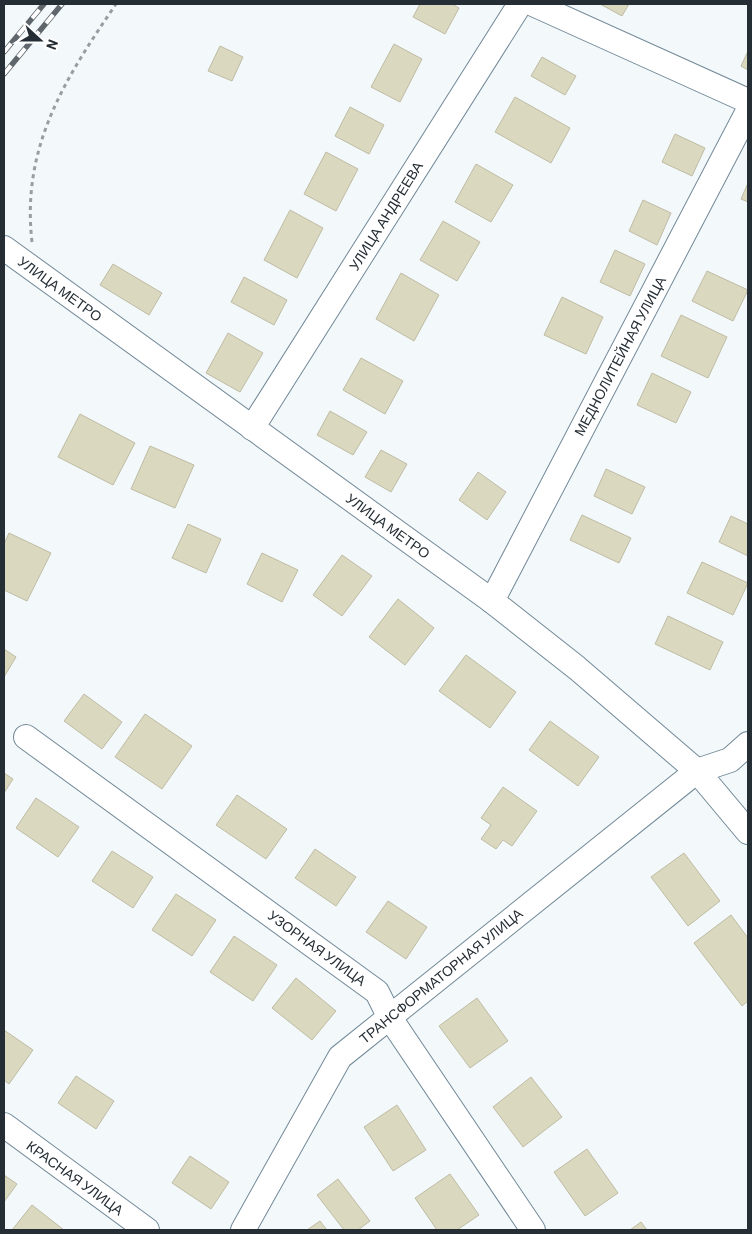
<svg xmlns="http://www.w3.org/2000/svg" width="752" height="1234" font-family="Barlow,sans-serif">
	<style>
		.building { fill: #dad8bf; stroke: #bfbca4 }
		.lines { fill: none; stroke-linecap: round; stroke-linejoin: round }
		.minor-casing { stroke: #728997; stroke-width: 26 }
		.path { stroke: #979ea3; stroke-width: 3; stroke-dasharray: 4 4; stroke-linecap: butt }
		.minor { stroke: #fff; stroke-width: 24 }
		.rail-casing { stroke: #5f676c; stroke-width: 5.5 }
		.rail { stroke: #fff; stroke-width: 4; stroke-dasharray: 11; stroke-linecap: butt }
		.labels { text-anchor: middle; stroke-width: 5; stroke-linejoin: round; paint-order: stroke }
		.street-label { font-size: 14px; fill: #252e34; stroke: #fff }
	</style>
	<rect width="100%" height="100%" fill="#f3f8fb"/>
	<g class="building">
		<polygon points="420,4 452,4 459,8 445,34 413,17"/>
		<polygon points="600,4 629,4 622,16"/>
		<polygon points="394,44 422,59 400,102 371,87"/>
		<polygon points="220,46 243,57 232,81 208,71"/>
		<polygon points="748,51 748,70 741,66"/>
		<polygon points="542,57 576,76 565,95 531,76"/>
		<polygon points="515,97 570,128 551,163 495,132"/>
		<polygon points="350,107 384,125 369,154 335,136"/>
		<polygon points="675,134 705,148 692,176 662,162"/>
		<polygon points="326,152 358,169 336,211 304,194"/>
		<polygon points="476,164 513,185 491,222 455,202"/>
		<polygon points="748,183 748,202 741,199"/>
		<polygon points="643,200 671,213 657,245 629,231"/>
		<polygon points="290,210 323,228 297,278 264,260"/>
		<polygon points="443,221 480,242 457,281 420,260"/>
		<polygon points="615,250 645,264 630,296 600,282"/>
		<polygon points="113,264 162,293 149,315 100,285"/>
		<polygon points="707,271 748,290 733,321 692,301"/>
		<polygon points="401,273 439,295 414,341 376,319"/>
		<polygon points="244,277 287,300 274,325 231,302"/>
		<polygon points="562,297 603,317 586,354 544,335"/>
		<polygon points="681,315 727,337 708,378 661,356"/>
		<polygon points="228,333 263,353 240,392 206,373"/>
		<polygon points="361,358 403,381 385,414 343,390"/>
		<polygon points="652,373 691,392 676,423 637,405"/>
		<polygon points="330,411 367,432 353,455 317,435"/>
		<polygon points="80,414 135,443 113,485 58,457"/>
		<polygon points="150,446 194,465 175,508 131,489"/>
		<polygon points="381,450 407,464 391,492 365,477"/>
		<polygon points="606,469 645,487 632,514 594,496"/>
		<polygon points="478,472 506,492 487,520 459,500"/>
		<polygon points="582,515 631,538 619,563 570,540"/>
		<polygon points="731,516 748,524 748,556 719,542"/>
		<polygon points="188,524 221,539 206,573 172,558"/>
		<polygon points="9,533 51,553 27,601 4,590 4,544"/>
		<polygon points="262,553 298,570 282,602 247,584"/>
		<polygon points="342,555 372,576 342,616 313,595"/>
		<polygon points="702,562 748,583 733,615 687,593"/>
		<polygon points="398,599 434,628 405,665 369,637"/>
		<polygon points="668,616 723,642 710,670 655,644"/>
		<polygon points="4,649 16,657 4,677"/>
		<polygon points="466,655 516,692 490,728 439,691"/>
		<polygon points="84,694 122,722 102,749 64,721"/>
		<polygon points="145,714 192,746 162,789 115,757"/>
		<polygon points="550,721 599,757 578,786 529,750"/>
		<polygon points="4,773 13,779 4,793"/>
		<polygon points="503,787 537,811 512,846 503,840 496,849 481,839 491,825 481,818"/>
		<polygon points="237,795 287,829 266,859 216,825"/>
		<polygon points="36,798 79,827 58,857 16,828"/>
		<polygon points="315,849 356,877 336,906 295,878"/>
		<polygon points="112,851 153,877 133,908 92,881"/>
		<polygon points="684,853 720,901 688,926 651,877"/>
		<polygon points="176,894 216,920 192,956 152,930"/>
		<polygon points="388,901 427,927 406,959 366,932"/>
		<polygon points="731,915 748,938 748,1001 742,1006 694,943"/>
		<polygon points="234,936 277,965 253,1001 210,972"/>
		<polygon points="296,978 336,1011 312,1040 272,1008"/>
		<polygon points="477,998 508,1041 470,1068 439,1026"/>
		<polygon points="4,1030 33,1050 9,1084 4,1080"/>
		<polygon points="76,1076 114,1101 96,1129 58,1103"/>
		<polygon points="531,1077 562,1117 523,1147 493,1107"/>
		<polygon points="397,1105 426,1150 393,1171 364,1127"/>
		<polygon points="587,1149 618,1193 585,1216 554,1172"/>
		<polygon points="190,1156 229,1182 211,1209 172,1183"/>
		<polygon points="450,1174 479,1215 457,1230 437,1230 415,1198"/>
		<polygon points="4,1175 17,1184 4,1202"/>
		<polygon points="338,1179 370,1221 358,1230 344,1230 317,1195"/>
		<polygon points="32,1205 64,1230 12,1230"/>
		<polygon points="320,1221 327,1230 307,1230"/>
		<polygon points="641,1222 647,1230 630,1230"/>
	</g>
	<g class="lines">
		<g class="minor-casing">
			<g id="minor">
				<polyline points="533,4 748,101"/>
				<polyline points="4,248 492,601 577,668 697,771 748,832"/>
				<polyline points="252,428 520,4"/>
				<polyline points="492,601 748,111"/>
				<polyline points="26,737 377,992 390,1018 533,1230"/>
				<polyline points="4,1125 147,1230"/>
				<polyline points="243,1230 340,1057 697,771 730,760 748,744"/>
			</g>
		</g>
		<path class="path" d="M32,242C21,147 65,79 116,4"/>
		<use href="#minor" class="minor"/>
		<g class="rail-casing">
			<g id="rail">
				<polyline points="4,52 44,4"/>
				<polyline points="4,74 62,4"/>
			</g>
		</g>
		<use href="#rail" class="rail"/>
	</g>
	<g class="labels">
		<g class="street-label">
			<text transform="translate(386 216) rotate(-58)" y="5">УЛИЦА АНДРЕЕВА</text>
			<text transform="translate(60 289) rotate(36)" y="5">УЛИЦА МЕТРО</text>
			<text transform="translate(620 356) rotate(-62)" y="5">МЕДНОЛИТЕЙНАЯ УЛИЦА</text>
			<text transform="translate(388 526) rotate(36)" y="5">УЛИЦА МЕТРО</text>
			<text transform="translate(317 948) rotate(36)" y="5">УЗОРНАЯ УЛИЦА</text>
			<text transform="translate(441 976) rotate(-39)" y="5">ТРАНСФОРМАТОРНАЯ УЛИЦА</text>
			<text transform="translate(75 1178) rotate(36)" y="5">КРАСНАЯ УЛИЦА</text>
		</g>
	</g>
	<rect width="752" height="1234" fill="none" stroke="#252e34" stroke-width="10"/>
	<g transform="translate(40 40) rotate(111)" stroke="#ffffff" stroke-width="4" paint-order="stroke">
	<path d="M0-4L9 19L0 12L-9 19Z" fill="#252e34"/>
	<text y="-8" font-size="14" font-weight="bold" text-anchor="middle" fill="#252e34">N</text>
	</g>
</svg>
